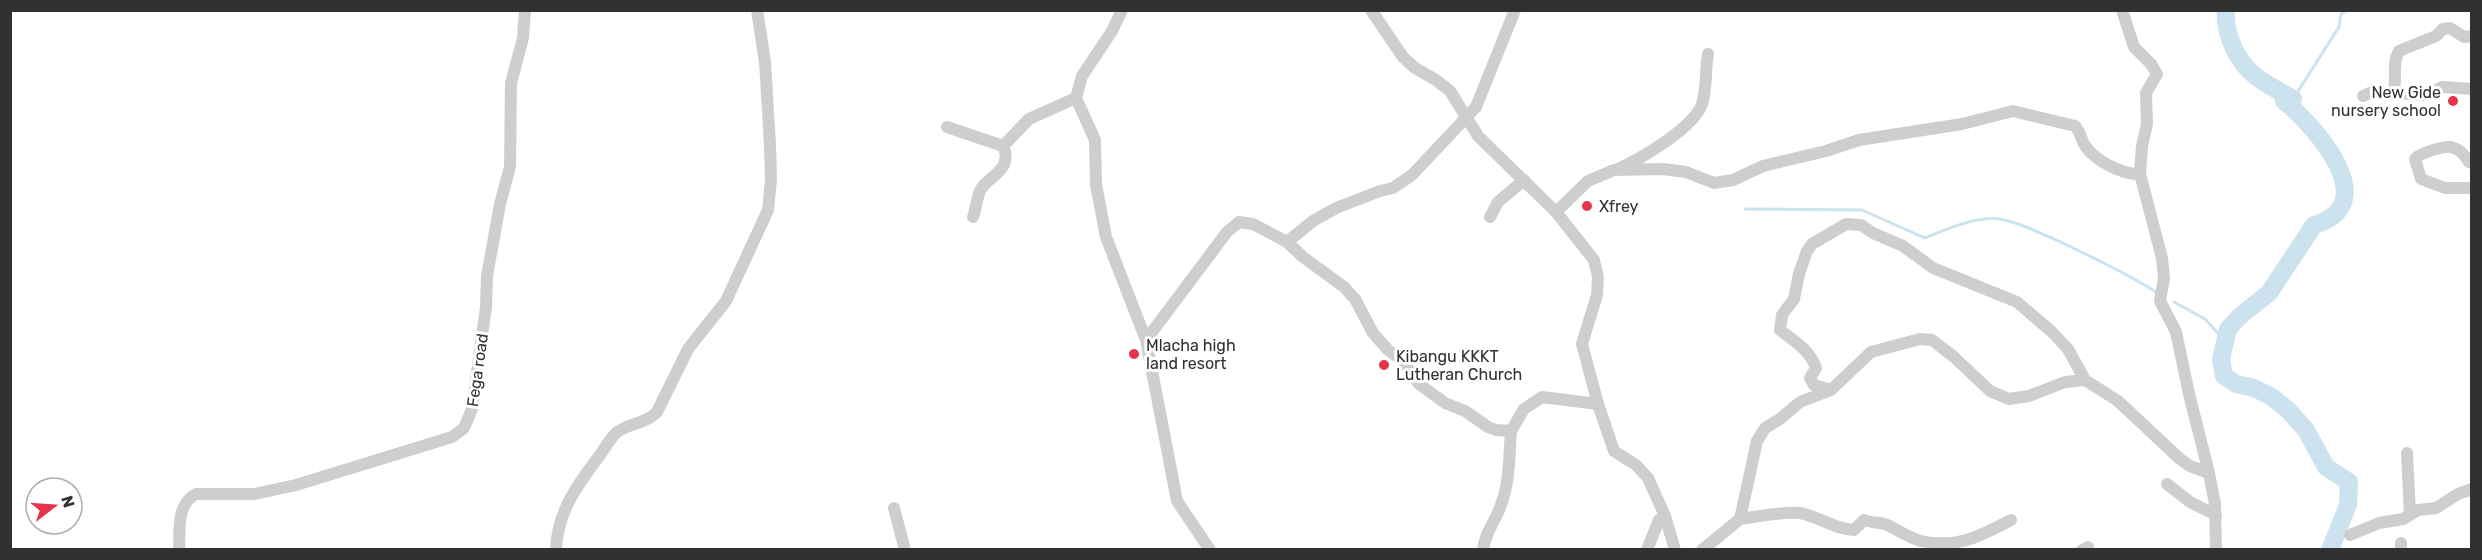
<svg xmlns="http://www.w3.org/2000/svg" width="2482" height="560" font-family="Rubik,sans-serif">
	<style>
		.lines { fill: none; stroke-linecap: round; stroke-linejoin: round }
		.stream { stroke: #cce2ee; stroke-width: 3 }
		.river { stroke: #cce2ee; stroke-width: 18 }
		.minor { stroke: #cecece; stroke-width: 12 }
		.poi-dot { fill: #e8344b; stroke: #fff; stroke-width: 2 }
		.labels { text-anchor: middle; stroke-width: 6; stroke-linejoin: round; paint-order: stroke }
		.poi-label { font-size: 16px; fill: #313131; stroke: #fff; text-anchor: start }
		.street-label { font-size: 16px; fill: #313131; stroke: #fff }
	</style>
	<rect width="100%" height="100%" fill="#fff"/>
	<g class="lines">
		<g class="stream">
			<polyline points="2293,99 2339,27 2341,14 2349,10"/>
			<path d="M1745,209L1862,210L1925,238C1947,229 1976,216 2000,219C2018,222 2035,231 2052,238C2088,255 2124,272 2158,293"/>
			<polyline points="2174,302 2205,319 2224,340"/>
		</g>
		<path class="river" d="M2226,10C2224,32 2236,60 2253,74C2264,84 2280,91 2293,99L2284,101C2315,126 2385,204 2314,225L2269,293L2240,316L2228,329L2221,359L2224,376L2236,384L2254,388L2272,397L2289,411L2306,430L2326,467L2349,482L2348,505L2330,550"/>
		<g class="minor">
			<polyline points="1122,10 1112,31 1082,76 1076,98 1095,140 1096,185 1106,237 1146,340 1177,501 1210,550"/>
			<polyline points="1371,10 1403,57 1415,68 1436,80 1450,91 1478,136 1556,212 1594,260 1598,277 1597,295 1582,344 1598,404 1614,451 1636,465 1648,478 1665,516 1675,550"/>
			<polyline points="2122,10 2134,47 2151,64 2157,74 2146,93 2147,124 2142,146 2140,174 2162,258 2164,278 2160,301 2176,332 2189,394 2209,473 2215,504 2216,550"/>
			<path d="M2393,93C2398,79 2391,65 2399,51L2436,36L2443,29L2450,28L2464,37L2472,36"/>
			<polyline points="2363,96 2372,92 2428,95 2442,87 2472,89"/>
			<polyline points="947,127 1003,146 1029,119 1076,98"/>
			<path d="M2472,163L2469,162C2465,155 2459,149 2451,147C2444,146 2419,153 2415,159L2421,179L2445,188H2472"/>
			<path d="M1618,169C1640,159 1694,128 1702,104C1707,89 1705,70 1708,54"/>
			<path d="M1556,212L1588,181L1614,170L1663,169L1686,172L1714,183L1733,180L1763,166L1826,151L1859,140L1962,124L2013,111L2075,126C2081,132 2081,141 2086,147C2096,161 2123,175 2140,174"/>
			<path d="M973,217C976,209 977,196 981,189C989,176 1014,169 1003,146"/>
			<polyline points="1490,217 1498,202 1524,180"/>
			<polyline points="1287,242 1313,221 1336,208 1380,191 1393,188 1412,175 1476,107 1515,10"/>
			<polyline points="1146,340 1227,232 1239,222 1253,224 1287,242 1303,257 1344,287 1355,299 1373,333 1388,350 1403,361 1419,384 1445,403 1465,411 1488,427 1496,430 1511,431 1524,409 1542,397 1598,404"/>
			<path d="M1831,390L1814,385L1810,378L1816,368C1810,350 1794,341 1780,330L1782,315L1794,299L1799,274L1807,251L1812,244L1846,224L1861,225L1873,233L1903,246L1933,268L2017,302L2052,332L2068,349L2085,380L2118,401L2180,459L2190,466L2209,473"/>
			<polyline points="2407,453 2410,514"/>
			<polyline points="2167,484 2190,502 2216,515"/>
			<polyline points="894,508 905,550"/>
			<path d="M1740,519C1757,517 1783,511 1800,513C1820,517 1834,529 1854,530L1864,520C1872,523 1880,522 1887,525C1898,530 1909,538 1921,541C1958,549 1980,536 2011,520"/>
			<polyline points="2350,535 2379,523 2403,519 2418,510 2436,508 2458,494 2472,489"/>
			<polyline points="2401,543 2401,550"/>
			<path d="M179,550C180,531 176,504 196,494H255L296,485L452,437L464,428L472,409L486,307L487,276L500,204L510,167L511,83L523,38L525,10"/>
			<path d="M556,550C557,512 578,484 600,455C605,448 610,439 616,433C628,423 646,424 657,412L688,349L726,301L768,210L771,180L770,145L765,62L757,10"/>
			<path d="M1483,550C1485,531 1497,520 1502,502C1510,479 1509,455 1511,431"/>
			<polyline points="1647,550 1659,520"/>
			<polyline points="1702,550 1740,519 1757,441 1765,428 1780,419 1800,402 1831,390 1871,352 1920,339 1932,340 1954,357 1990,391 2009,399 2029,396 2065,382 2085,380"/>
			<polyline points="2082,550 2088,547"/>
		</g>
	</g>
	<g class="poi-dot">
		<circle cx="2453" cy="101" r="6"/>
		<circle cx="1587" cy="206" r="6"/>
		<circle cx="1134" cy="354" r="6"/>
		<circle cx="1384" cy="365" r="6"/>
	</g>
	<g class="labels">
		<g class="poi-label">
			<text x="2441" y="98" text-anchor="end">New Gide<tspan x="2441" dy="18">nursery school</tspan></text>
			<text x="1599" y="212">Xfrey</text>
			<text x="1146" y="351">Mlacha high<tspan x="1146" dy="18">land resort</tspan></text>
			<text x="1396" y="362">Kibangu KKKT<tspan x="1396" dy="18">Lutheran Church</tspan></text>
		</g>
		<g class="street-label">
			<text transform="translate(477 370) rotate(-82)" y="6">Fega road</text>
		</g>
	</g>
	<rect width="2482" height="560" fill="none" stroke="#313131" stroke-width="24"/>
	<g transform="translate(54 506) rotate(73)"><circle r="28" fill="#ffffff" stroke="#adadad" stroke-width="1.5"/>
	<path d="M0-4.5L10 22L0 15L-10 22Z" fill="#e8344b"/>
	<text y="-9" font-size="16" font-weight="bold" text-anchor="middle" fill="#313131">N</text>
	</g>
</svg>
